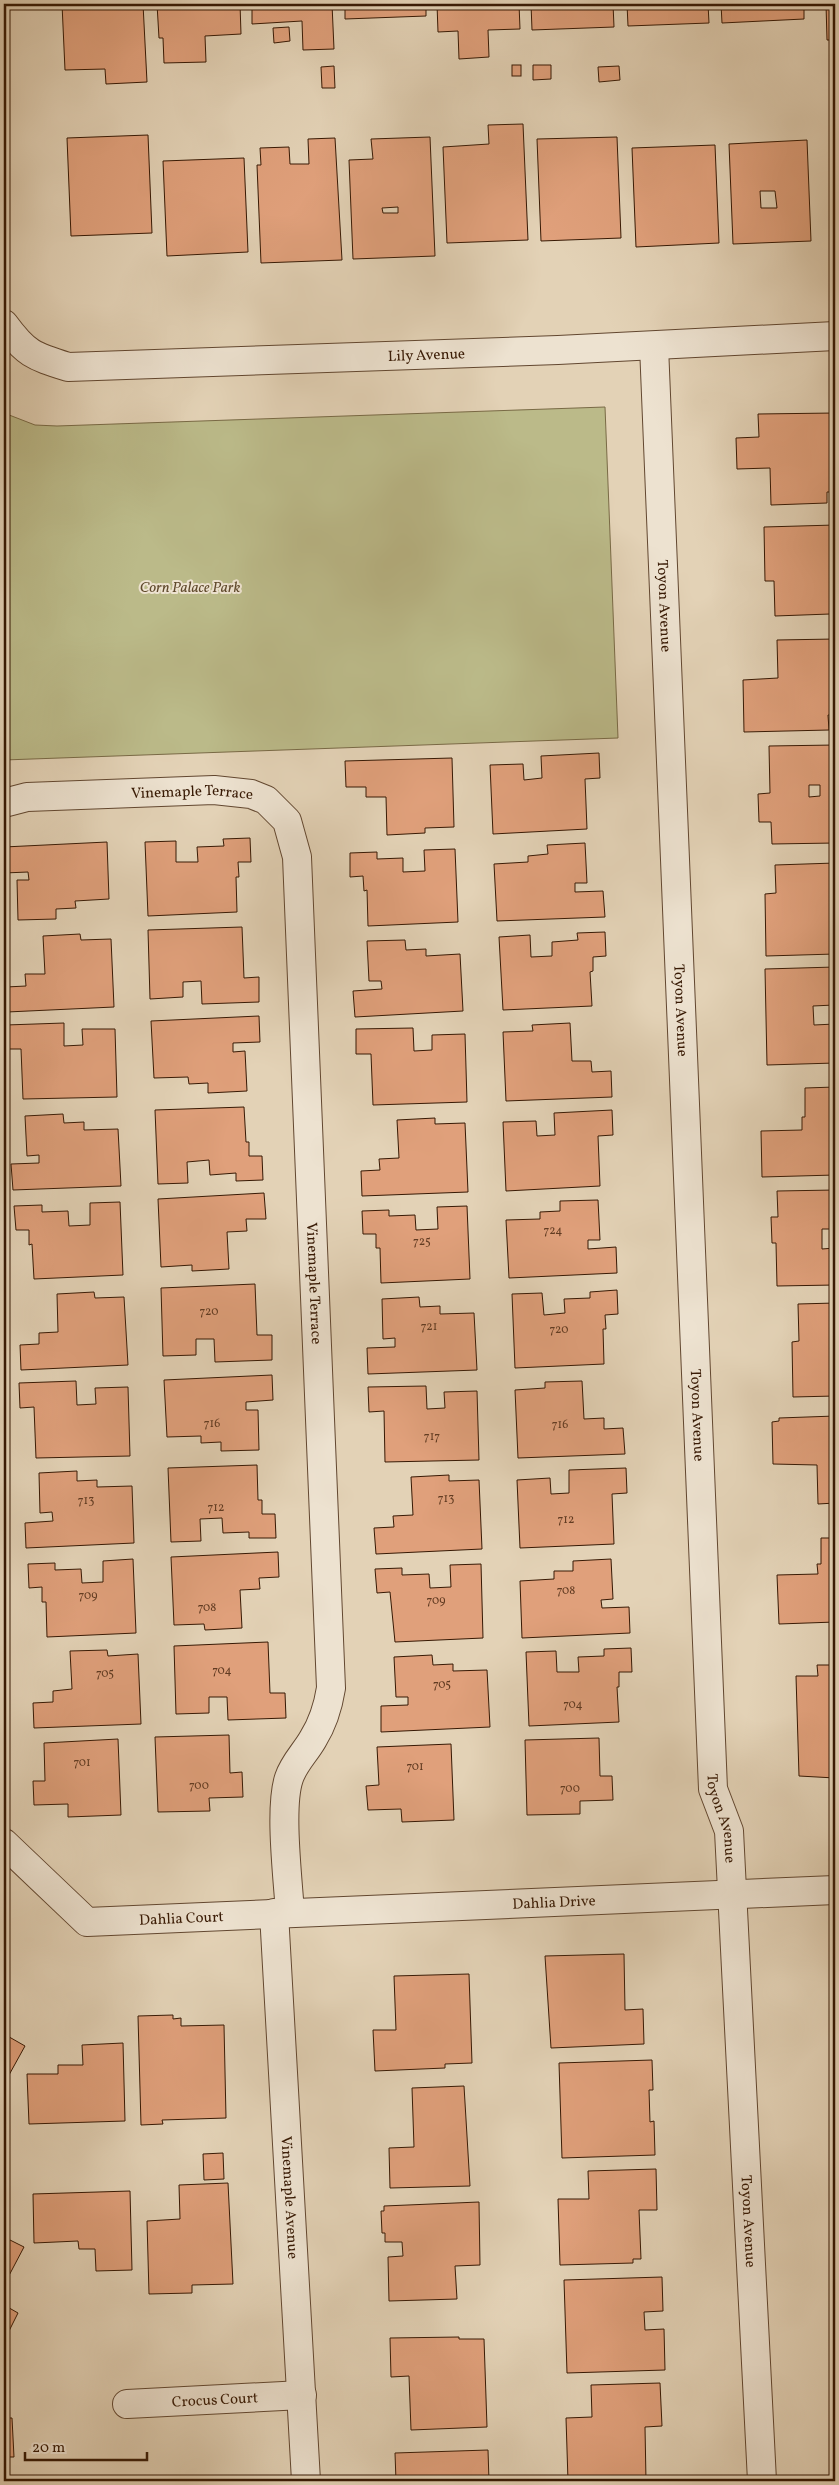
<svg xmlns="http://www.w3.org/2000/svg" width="839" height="2485" font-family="Vollkorn,serif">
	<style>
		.green { fill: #bbba89; stroke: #796a46 }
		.building { fill: #e0a07b; stroke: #371904; fill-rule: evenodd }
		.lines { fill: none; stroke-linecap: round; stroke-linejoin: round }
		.minor-casing { stroke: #624730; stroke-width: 30 }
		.tertiary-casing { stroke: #624730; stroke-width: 30 }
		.minor { stroke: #ede2d0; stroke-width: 28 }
		.tertiary { stroke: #ede2d0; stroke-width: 28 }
		.labels { text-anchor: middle; stroke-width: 4; stroke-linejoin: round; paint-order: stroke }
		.number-label { font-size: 12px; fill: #613b22 }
		.street-label { font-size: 15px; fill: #371904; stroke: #ede2d0 }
		.park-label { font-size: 15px; font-style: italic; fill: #5f492c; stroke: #ede2d0 }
	</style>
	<rect width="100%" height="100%" fill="#e3d2b6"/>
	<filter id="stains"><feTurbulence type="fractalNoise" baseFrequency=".004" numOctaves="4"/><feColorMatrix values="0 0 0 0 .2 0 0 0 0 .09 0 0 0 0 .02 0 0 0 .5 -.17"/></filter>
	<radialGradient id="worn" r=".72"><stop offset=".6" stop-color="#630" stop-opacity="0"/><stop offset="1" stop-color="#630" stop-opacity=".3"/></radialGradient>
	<polygon class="green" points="605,407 618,738 4,760 4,413 35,425 57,426"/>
	<g class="building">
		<polygon points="62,4 143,4 147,82 106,84 105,69 65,70"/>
		<polygon points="157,4 240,4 241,34 205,36 206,62 164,63 163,38 159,38"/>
		<polygon points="252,4 332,4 334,49 303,50 302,21 252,24"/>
		<polygon points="345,4 426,4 426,16 345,19"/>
		<polygon points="437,4 519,4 520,29 488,30 489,57 459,59 458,31 438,32"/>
		<polygon points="531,4 613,4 614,27 532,30"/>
		<polygon points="627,4 708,4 709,23 628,26"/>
		<polygon points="721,4 804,4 804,19 722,23"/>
		<polygon points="826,4 835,4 835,40 827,40"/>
		<polygon points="289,27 290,41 274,43 273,28"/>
		<rect x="512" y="65" width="9" height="11"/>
		<polygon points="533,65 551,65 551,79 533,80"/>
		<polygon points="334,66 335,88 322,88 321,67"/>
		<polygon points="619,66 620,80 599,82 598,67"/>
		<polygon points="523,124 528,240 447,243 443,147 489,144 488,125"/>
		<polygon points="831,130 835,130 835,227"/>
		<polygon points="148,135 152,233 71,236 67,138"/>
		<path d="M430,137L435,256L353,259L349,160L373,159L371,139ZM398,207V213H383L382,208Z"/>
		<polygon points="617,137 621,238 541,241 537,139"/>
		<polygon points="335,138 342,260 261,263 257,165 261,165 260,148 289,147 290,164 309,164 308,139"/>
		<path d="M807,140L811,241L733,244L729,144ZM760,191H775L777,208H761Z"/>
		<polygon points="715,145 719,243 636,247 632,148"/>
		<polygon points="244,158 248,252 167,256 163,161"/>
		<polygon points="835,413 835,492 827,492 827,503 771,505 770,468 737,469 736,438 759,437 758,414"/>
		<polygon points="835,525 835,604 830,604 830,614 775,616 774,581 765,581 764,527"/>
		<polygon points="835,639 835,715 828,715 829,730 744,732 743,680 778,678 777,640"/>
		<path d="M835,745V843L772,844L771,822H759L758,794L770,793L769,746ZM809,785H820V796L809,797Z"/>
		<polygon points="599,753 600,778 585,779 587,829 493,834 490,765 523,764 524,780 542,778 541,756"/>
		<polygon points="452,758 454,827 425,828 425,833 387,835 386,797 366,797 366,787 346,787 345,761"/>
		<polygon points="250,838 251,862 238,862 239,877 236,877 237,912 148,916 145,842 176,841 176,862 198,862 197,847 224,846 223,839"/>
		<polygon points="107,842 109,899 75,901 76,908 56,909 56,919 18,920 17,880 29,880 28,872 4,873 4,847"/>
		<polygon points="585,843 587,883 575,883 575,892 603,891 605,917 497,921 494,864 528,862 528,856 548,854 547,845"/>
		<polygon points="455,849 458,922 368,926 367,890 364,891 363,876 350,877 350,853 377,852 377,859 403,858 403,872 425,871 424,850"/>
		<polygon points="835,863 835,954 766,956 765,894 776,893 775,865"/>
		<polygon points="242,927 244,978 259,977 259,1002 202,1004 201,981 183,982 183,997 150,999 148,930"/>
		<polygon points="605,932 606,956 593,957 593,971 590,972 592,1006 503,1010 499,937 530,935 531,957 552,956 552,942 578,940 577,933"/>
		<polygon points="80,934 81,940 111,939 114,1007 7,1012 6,987 26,986 25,974 45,974 43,936"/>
		<polygon points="405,940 406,950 426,949 426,956 460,954 463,1011 355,1017 353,991 382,989 381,981 369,981 367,941"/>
		<path d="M835,967V1063L767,1065L765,969ZM834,1005L835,1024L814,1025L813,1006Z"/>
		<polygon points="259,1016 260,1042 233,1043 233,1052 245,1051 247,1091 208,1093 208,1083 189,1084 188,1077 154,1078 151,1021"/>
		<polygon points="64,1023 64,1046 83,1045 82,1029 115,1029 117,1097 23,1099 21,1049 7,1049 6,1025"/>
		<polygon points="570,1023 572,1061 591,1061 592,1072 611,1071 612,1097 506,1101 503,1032 533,1031 532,1025"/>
		<polygon points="413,1028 414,1051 432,1050 432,1035 465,1034 467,1102 373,1105 371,1054 356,1054 356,1029"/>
		<polygon points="835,1087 835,1175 762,1177 761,1131 802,1130 802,1117 805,1117 805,1088"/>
		<polygon points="244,1107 246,1142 249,1142 249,1156 262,1156 263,1180 236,1181 236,1173 210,1175 209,1160 187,1162 188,1183 158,1184 155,1110"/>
		<polygon points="612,1110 613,1135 598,1136 600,1186 506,1191 503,1122 536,1121 537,1136 555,1135 554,1113"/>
		<polygon points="63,1114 64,1123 84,1122 84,1130 118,1129 121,1186 13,1190 11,1164 39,1163 39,1155 27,1156 25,1116"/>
		<polygon points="435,1118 435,1124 465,1123 468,1192 362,1196 361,1171 380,1170 379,1159 399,1158 397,1120"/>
		<polygon points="835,1190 835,1229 822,1229 822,1249 835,1248 835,1285 777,1286 776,1243 772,1243 771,1217 778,1217 777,1191"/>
		<polygon points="264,1193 266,1219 246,1219 247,1231 227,1232 229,1269 192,1271 192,1265 161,1267 158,1199"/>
		<polygon points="598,1200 600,1240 588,1240 588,1249 616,1247 617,1273 509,1278 506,1220 540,1219 540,1212 560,1211 560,1201"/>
		<polygon points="120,1202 123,1275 34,1279 32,1244 29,1245 29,1230 16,1230 14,1206 42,1205 42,1212 68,1211 69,1226 90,1225 90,1203"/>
		<polygon points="467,1206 470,1279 381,1283 380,1248 376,1248 376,1234 363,1234 362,1211 389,1210 389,1216 415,1215 416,1230 438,1229 437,1207"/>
		<polygon points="255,1284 257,1335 272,1335 272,1360 215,1362 214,1339 196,1339 196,1355 163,1356 161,1288"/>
		<polygon points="617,1290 618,1314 605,1315 606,1329 603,1329 604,1364 515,1368 512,1294 542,1293 544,1315 565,1313 564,1299 590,1298 590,1292"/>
		<polygon points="94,1292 95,1298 124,1297 128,1365 21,1370 20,1345 39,1344 39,1333 58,1332 57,1294"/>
		<polygon points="419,1297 420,1307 440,1306 440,1314 474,1313 477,1370 368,1374 367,1348 395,1347 395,1338 383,1339 382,1299"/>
		<polygon points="835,1303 835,1396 793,1397 792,1342 799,1341 798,1304"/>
		<polygon points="272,1375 273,1400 246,1402 246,1410 258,1410 259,1450 221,1451 221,1442 201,1443 201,1436 167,1437 164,1380"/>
		<polygon points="76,1381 77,1405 96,1404 95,1388 128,1387 130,1456 36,1458 34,1407 20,1408 19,1383"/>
		<polygon points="582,1381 584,1419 604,1418 604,1429 623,1428 625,1454 518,1458 515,1390 545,1388 545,1382"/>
		<polygon points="426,1386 427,1409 445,1408 444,1392 477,1391 479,1460 385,1462 384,1411 369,1412 368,1387"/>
		<polygon points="835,1416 835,1503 818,1504 817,1465 773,1464 772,1422 779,1421 779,1418"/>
		<polygon points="257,1465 258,1500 262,1500 262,1514 275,1514 276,1538 249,1538 249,1532 223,1533 222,1518 200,1519 201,1541 171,1542 168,1468"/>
		<polygon points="626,1468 627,1493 612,1494 614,1544 520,1548 517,1480 550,1478 551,1494 569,1493 569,1470"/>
		<polygon points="77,1471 77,1481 97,1480 97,1487 132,1486 134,1543 26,1548 25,1523 53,1521 52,1512 40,1513 39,1473"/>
		<polygon points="449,1475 449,1481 479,1480 482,1549 376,1554 374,1528 394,1527 393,1516 413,1515 411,1477"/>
		<polygon points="821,1538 835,1538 835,1622 779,1624 777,1575 818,1574 817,1564 821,1564"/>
		<polygon points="278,1552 279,1577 259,1578 260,1589 240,1590 242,1628 205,1630 204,1624 174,1625 171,1557"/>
		<polygon points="133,1559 136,1633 47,1637 46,1602 42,1602 42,1587 29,1588 28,1564 55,1563 55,1570 81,1569 82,1583 103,1582 103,1561"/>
		<polygon points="611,1559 613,1599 601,1600 602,1608 629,1607 630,1633 522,1638 520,1581 554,1579 554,1571 573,1571 573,1561"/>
		<polygon points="481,1564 483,1638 395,1642 390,1592 377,1593 375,1569 402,1568 402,1575 429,1574 430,1588 451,1587 450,1565"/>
		<polygon points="268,1642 270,1693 285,1693 286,1718 228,1720 227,1697 209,1697 209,1713 176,1714 174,1646"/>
		<polygon points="631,1648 632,1672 619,1672 619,1687 617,1687 619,1722 529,1726 526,1652 556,1651 557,1672 579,1672 578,1657 604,1656 604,1649"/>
		<polygon points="107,1650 108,1656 138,1654 141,1724 34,1728 33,1703 53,1702 53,1691 72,1689 70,1651"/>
		<polygon points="432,1655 433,1665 453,1664 453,1671 487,1670 490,1727 381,1732 381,1706 408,1705 408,1697 396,1697 394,1657"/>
		<polygon points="817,1665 835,1665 835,1778 799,1776 796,1676 818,1676"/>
		<polygon points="229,1735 230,1773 242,1772 243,1797 209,1798 210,1811 158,1812 155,1737"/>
		<polygon points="599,1738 600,1776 612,1776 613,1800 580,1801 580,1814 527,1815 525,1740"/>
		<polygon points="118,1739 121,1815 68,1817 68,1804 34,1805 33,1781 45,1781 44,1743"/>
		<polygon points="451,1744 454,1820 402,1822 401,1809 368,1810 366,1786 379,1785 377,1747"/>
		<polygon points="624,1954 625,2010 643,2009 644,2044 551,2048 545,1956"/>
		<polygon points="469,1974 472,2063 445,2064 445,2068 375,2071 373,2030 396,2030 394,1976"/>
		<polygon points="173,2015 173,2019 181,2018 181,2026 224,2025 226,2118 162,2120 163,2124 141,2125 138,2016"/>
		<polygon points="4,2034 25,2046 4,2084"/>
		<polygon points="123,2043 125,2121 29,2124 27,2074 58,2074 58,2065 83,2065 82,2045"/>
		<polygon points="652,2060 653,2090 649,2090 650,2122 654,2121 655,2155 562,2158 559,2063"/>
		<polygon points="464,2086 470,2186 390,2188 389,2148 414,2147 412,2088"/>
		<polygon points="223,2153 224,2179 204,2180 203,2154"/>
		<polygon points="656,2169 657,2210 639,2210 641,2259 633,2259 633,2263 560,2265 558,2199 589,2199 588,2171"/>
		<polygon points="228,2183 233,2284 192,2285 192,2293 149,2294 147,2221 180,2219 179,2185"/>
		<polygon points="130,2191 132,2270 96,2271 95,2249 79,2249 78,2241 34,2243 33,2194"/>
		<polygon points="479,2202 480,2265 455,2266 457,2299 389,2301 388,2257 403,2256 402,2242 385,2242 385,2233 382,2233 381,2211 384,2211 384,2206"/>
		<polygon points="4,2237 24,2247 4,2285"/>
		<polygon points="662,2277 663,2311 644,2312 645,2330 664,2329 665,2370 567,2373 564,2280"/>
		<polygon points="4,2305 18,2313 4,2341"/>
		<polygon points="459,2337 459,2339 484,2339 487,2427 411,2430 409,2376 391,2377 390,2338"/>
		<polygon points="660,2383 662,2426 645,2427 646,2481 568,2481 566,2418 592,2417 591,2385"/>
		<polygon points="4,2418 12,2418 14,2457 4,2457"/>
		<polygon points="488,2450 489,2481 396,2481 395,2453"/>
	</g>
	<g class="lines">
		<g class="minor-casing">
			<g id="minor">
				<path id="s1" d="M654,346L713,1789L729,1831L762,2481"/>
				<path id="s2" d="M4,803L27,797L214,790L251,794L266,800L287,821L297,857L331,1688C328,1707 323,1723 313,1739C305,1753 294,1763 289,1778C279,1807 288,1880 290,1913"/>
				<path id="s3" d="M4,1843L87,1922L835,1890"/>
				<path id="s4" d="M274,1913L306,2481"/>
				<path id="s5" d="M127,2404L302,2395"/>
			</g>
		</g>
		<g class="tertiary-casing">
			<g id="tertiary">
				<path id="s6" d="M4,324C26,354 33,356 68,367L558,350L835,336"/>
			</g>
		</g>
		<use href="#minor" class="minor"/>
		<use href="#tertiary" class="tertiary"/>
	</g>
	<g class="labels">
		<g class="number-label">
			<text x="553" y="1234">724</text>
			<text x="422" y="1245">725</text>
			<text x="209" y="1315">720</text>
			<text x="429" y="1330">721</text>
			<text x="559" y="1333">720</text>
			<text x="212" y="1427">716</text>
			<text x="560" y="1428">716</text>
			<text x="432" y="1440">717</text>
			<text x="446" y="1502">713</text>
			<text x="86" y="1504">713</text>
			<text x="216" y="1511">712</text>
			<text x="566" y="1523">712</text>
			<text x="566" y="1594">708</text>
			<text x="88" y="1599">709</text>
			<text x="436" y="1604">709</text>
			<text x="207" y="1611">708</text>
			<text x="222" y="1674">704</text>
			<text x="105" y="1677">705</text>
			<text x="442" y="1688">705</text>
			<text x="573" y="1708">704</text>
			<text x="82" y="1766">701</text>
			<text x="415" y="1770">701</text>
			<text x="199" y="1789">700</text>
			<text x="570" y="1792">700</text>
		</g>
		<g class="street-label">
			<text dy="5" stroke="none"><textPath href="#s6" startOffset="438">Lily Avenue</textPath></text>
			<text dy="5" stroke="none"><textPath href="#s1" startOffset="260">Toyon Avenue</textPath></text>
			<text dy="5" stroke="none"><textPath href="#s2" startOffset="189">Vinemaple Terrace</textPath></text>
			<text dy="5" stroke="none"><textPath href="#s1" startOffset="665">Toyon Avenue</textPath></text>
			<text dy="5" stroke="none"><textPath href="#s2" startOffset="758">Vinemaple Terrace</textPath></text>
			<text dy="5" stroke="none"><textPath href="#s1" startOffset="1070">Toyon Avenue</textPath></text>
			<text dy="5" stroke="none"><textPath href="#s1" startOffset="1475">Toyon Avenue</textPath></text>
			<text dy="5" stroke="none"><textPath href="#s3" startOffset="582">Dahlia Drive</textPath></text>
			<text dy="5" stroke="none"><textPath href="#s3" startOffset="209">Dahlia Court</textPath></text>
			<text dy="5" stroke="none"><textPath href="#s4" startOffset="285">Vinemaple Avenue</textPath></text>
			<text dy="5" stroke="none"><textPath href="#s1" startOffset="1880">Toyon Avenue</textPath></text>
			<text dy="5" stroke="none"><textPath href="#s5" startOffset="88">Crocus Court</textPath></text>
		</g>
		<g class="park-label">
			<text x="190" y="592">Corn Palace Park</text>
		</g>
	</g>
	<rect width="839" height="2485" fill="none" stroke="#e3d2b6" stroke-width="20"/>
	<rect x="5" y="5" width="829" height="2475" fill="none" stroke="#371904" stroke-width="2.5"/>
	<rect x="10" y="10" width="819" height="2465" fill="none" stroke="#371904"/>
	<path d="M25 2452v8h122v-8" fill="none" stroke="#371904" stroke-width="2.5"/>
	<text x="32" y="2452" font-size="15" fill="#371904" stroke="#ede2d0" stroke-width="4" paint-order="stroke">20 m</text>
	<rect width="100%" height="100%" filter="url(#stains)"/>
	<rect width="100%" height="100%" fill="url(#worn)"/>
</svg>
